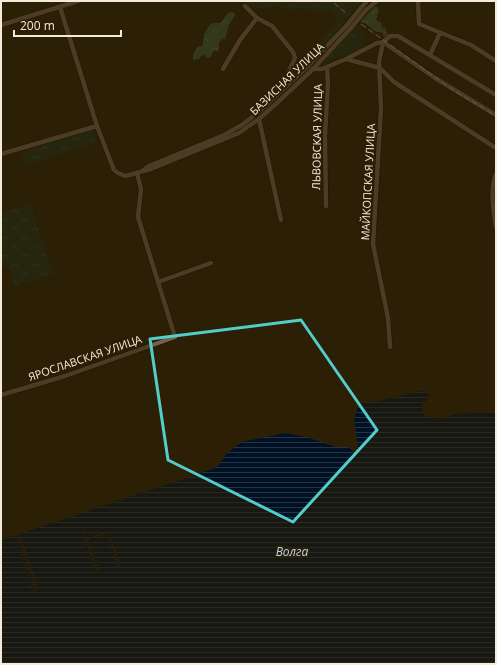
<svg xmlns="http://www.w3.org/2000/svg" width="497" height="665" font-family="'Open Sans',sans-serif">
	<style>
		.grass { fill: url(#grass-tufts) }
		.forest { fill: url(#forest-crowns) }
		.park { fill: url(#park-crowns) }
		.water { fill: url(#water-rules) }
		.pier { fill: #2c1f06 }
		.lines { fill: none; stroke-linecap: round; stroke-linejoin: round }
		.minor-casing { stroke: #140800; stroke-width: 5.5 }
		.minor { stroke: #716147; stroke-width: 4.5 }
		.rail { stroke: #b2a895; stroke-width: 1; stroke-dasharray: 6 3; stroke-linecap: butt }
		.minor-bridge-casing { stroke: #140800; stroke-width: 5.5; stroke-linecap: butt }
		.minor-bridge { stroke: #716147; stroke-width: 4.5 }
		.marked { fill: none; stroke: #53cdc9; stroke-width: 3; stroke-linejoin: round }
		.labels { text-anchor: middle; stroke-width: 4; stroke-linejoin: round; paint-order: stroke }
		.street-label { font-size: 11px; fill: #f3eadb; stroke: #2c1f06 }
		.water-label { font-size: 12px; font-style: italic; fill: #b2d4f4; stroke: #2c1f06 }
	</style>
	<defs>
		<pattern id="grass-tufts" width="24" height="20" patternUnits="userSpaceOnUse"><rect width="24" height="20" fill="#203019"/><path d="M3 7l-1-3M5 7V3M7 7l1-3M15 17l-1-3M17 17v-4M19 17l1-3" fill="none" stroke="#36442f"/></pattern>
		<pattern id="forest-crowns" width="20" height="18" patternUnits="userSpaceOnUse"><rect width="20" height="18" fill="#3e5733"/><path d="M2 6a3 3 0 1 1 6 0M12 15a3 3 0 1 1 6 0" fill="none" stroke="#5a6f50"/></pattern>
		<pattern id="park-crowns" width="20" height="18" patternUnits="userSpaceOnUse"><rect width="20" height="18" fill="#203019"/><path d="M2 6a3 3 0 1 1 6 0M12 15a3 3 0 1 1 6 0" fill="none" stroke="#36442f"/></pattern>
		<pattern id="water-rules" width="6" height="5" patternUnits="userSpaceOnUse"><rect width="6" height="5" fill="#001125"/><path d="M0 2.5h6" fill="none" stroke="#263444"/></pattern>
	</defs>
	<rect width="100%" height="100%" fill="#2c1f06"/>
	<g class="grass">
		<polygon points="247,1 358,1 361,2 339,29 319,51 287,81 288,74 307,54 323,40 338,21 332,12 299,9 288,10 278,6 264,9 247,6"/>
		<path d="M357,25C369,35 364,52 349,56C345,57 341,55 336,57C331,59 328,63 323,66L321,65Z"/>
	</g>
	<g class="forest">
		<path d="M375,6L378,8L379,12L376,15L378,16L376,19L377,21L381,22L382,29L384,27L386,28L385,30L387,32L388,36L385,38L381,32C372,33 368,22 360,22Z"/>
		<path d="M230,12L234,13L235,15L229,25L225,39H222L219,42V48L218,51H213L211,57L208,58L204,55L201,56L199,59L193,60V54L198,46L201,47C205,42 202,33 208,29L207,28L212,23H220C224,20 225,15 230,12Z"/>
	</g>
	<g class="park">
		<polygon points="92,129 97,143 25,165 21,152"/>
		<polygon points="30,204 53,274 14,286 7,265 1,267 1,213"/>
	</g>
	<path class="water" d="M420,391L425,392L428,394C429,404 419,400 423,414L427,417L440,419L456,414L496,412V664H1V540L213,469L219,465L227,453L242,442L285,433L306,437L336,447H347L356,453L358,447L354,419L358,407L361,404L364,402L378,401Z"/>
	<g class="pier">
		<polygon points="77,514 86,539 109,531 121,568 120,568 119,567 115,568 119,566 118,563 114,565 113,564 117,562 117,560 112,560 116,559 115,556 111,557 115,555 114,552 110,553 114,551 113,549 109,550 113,548 112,545 108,547 108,546 112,544 111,541 107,542 111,541 110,538 106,539 110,537 108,533 87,540 88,543 91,542 88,544 89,546 92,545 89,547 90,550 93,549 91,551 91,553 95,552 92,554 92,557 96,556 93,558 94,559 95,558 94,560 94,562 98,561 99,562 95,563 96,565 100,564 97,567 97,569 101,568 101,569 93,572 96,570 95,567 92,568 95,566 94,564 90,565 93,563 93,560 90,561 92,560 92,558 88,559 91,557 91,555 87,556 90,554 89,551 86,552 89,550 88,548 85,548 88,546 87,544 84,545 86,543"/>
		<polygon points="18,534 20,534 38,589 30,592 29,591 36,589 35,585 26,588 26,587 35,583 33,579 27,581 27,580 33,578 31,574 26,576 31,573 30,569 24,571 23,570 29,567 28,564 23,566 23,564 28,563 26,559 21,560 26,558 25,555 20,556 20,555 24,554 23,550 18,552 18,551 23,549 22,547 18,548 18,547 22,546"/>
	</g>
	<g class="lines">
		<g class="minor-casing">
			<g id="minor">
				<polyline points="418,1 419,24 471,45 496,61"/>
				<polyline points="245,6 257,18"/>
				<polyline points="60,7 97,126 114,170 118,173 125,176 151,169 239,133 259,119 278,102 313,69 351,28"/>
				<polyline points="361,8 367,1"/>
				<polyline points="366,10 377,1"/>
				<polyline points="1,25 78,1"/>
				<polyline points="383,42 379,62 381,108 373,244 388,318 390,347"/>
				<polyline points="383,42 435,78 496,115"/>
				<polyline points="430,55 440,33"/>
				<polyline points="346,59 380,68 394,82 496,148"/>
				<polyline points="223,69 240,40 257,18 272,26 293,52 295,58 280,90"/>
				<polyline points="312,69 322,69 346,59 377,43 383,42 390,36 398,36 496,95"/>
				<polyline points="259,119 281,220"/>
				<polyline points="1,154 97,126"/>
				<polyline points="143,170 149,166 224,135 242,125 260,111 279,93 309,65 347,25"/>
				<path d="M496,174C490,186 493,213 496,227"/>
				<polyline points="326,206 325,135 328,83 327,67"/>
				<polyline points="158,282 211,263"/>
				<polyline points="1,395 65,376 175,337 138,217 141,189 137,173"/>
			</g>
		</g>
		<use href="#minor" class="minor"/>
		<g class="rail">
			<polyline points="334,3 348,15"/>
			<polyline points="361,24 453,90 496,116"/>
		</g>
		<g class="minor-bridge-casing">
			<g id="minor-bridge">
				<polyline points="347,25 361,8"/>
				<polyline points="351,28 366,10"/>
			</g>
		</g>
		<use href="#minor-bridge" class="minor-bridge"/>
	</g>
	<path d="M0 0H497V665H0ZM301,320L377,430L293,522L168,460L150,339Z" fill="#2c1f06" fill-opacity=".55" fill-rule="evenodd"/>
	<path class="marked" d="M301,320L377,430L293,522L168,460L150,339Z"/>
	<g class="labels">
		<g class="street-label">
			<text transform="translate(287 79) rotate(-44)" y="4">БАЗИСНАЯ УЛИЦА</text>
			<text transform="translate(317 137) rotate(-89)" y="4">ЛЬВОВСКАЯ УЛИЦА</text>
			<text transform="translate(368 182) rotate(-87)" y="4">МАЙКОПСКАЯ УЛИЦА</text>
			<text transform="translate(85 358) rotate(-19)" y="4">ЯРОСЛАВСКАЯ УЛИЦА</text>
		</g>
		<g class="water-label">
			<text x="292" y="556">Волга</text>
		</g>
	</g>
	<rect width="497" height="665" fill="none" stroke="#f3eadb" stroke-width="4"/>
	<path d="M14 30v6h107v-6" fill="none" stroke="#f3eadb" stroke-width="2"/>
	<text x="20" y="30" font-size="12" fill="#f3eadb" stroke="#2c1f06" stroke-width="3" paint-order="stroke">200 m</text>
</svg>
